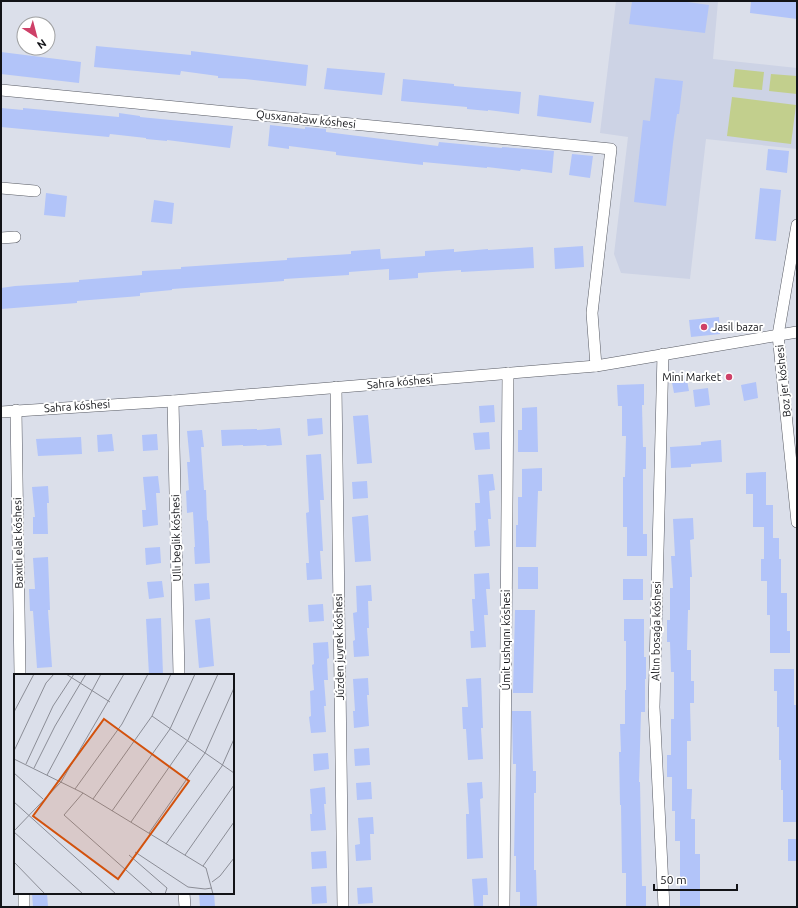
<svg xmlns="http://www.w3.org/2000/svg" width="798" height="908" font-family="Ubuntu,sans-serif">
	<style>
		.built { fill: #cdd3e5 }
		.green { fill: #c2cf8d }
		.building { fill: #b2c4f9 }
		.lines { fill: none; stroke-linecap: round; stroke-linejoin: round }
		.street-casing { stroke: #575a63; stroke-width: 12 }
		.street { stroke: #fff; stroke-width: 11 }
		.poi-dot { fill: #ce4068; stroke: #fff; stroke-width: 1.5 }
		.labels { text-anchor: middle; stroke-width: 4; stroke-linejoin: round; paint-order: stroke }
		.street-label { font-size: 11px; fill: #121317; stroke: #fff }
		.poi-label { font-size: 11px; fill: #121317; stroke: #fff; text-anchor: start }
		.inset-road { fill: none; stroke: #8b8d96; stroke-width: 1 }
		.view { fill: #d3520d; fill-opacity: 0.15; stroke: #d3520d; stroke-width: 2 }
		.inset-edge { fill: none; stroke: #121317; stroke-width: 2 }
	</style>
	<rect width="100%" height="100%" fill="#dbdfea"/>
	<polygon class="built" points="616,1 718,1 713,59 797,68 797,149 706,139 690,279 621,273 614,254 628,137 600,133"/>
	<g class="green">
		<polygon points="735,69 764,72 762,90 733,87"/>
		<polygon points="771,74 797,76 797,94 769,91"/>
		<polygon points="732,97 796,105 791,144 727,136"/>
	</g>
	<g class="building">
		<polygon points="632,1 680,1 709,5 705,33 629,24"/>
		<polygon points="751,1 797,1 797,19 750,13"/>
		<polygon points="96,46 191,55 191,51 308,65 306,86 245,79 218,78 218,76 181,71 180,75 94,67"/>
		<polygon points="1,52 81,62 79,83 1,74"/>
		<polygon points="327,68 385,73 382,95 324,89"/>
		<polygon points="655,78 683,81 679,114 677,114 673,143 666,206 634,202 643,120 650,121"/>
		<polygon points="403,79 454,84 454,86 521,92 519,114 488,110 488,111 467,109 467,107 401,101"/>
		<polygon points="539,95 594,102 591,123 537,116"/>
		<polygon points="1,108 23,110 23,108 119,117 119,113 140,116 140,117 233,126 230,148 167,140 167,141 146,139 146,138 110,134 109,137 1,127"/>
		<polygon points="270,125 305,129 305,127 326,129 326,132 438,146 439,142 502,148 502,147 554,151 552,173 521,169 520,171 487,167 487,168 423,162 423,165 336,155 336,152 289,146 289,149 268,146"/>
		<polygon points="768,149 789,151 787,173 766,170"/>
		<polygon points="572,154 593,156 590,178 569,175"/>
		<polygon points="760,188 781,190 776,241 755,239"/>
		<polygon points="46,193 67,196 65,217 44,215"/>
		<polygon points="154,200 174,203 172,224 151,222"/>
		<polygon points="583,246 584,267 555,269 554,248"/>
		<polygon points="533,247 534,268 461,272 461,270 418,273 418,278 389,280 389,269 349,272 349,275 284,279 284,281 172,289 172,290 140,293 140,296 77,301 77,303 1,309 1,288 15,286 79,282 79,280 142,275 142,271 181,269 181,267 287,260 287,258 351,254 351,251 380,249 381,259 425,256 425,251 454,249 454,252 488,249 488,250"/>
		<polygon points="719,317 720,334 691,337 689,320"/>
		<polygon points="686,375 689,391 674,393 671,377"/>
		<polygon points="756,382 758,398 744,401 741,385"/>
		<polygon points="644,384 644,405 642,405 643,447 646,447 646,469 643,469 643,534 647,534 647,556 627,556 627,527 623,527 623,477 625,477 626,436 622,436 622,406 618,406 617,385"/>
		<polygon points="708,388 710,405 695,407 693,390"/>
		<polygon points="494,405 495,422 480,423 479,406"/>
		<polygon points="537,407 538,452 518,452 518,430 522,430 522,408"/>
		<polygon points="368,415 372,463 357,464 353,416"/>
		<polygon points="322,418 323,434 308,436 307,419"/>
		<polygon points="280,428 282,445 267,446 266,445 243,446 243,445 222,446 221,430 257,429 257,430"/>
		<polygon points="202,430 204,447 201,447 204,490 206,490 207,521 208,520 210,563 195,564 194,547 195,547 193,512 187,513 186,491 189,490 187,462 190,462 187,431"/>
		<polygon points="489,432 490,449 475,450 473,433"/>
		<polygon points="112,434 114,451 98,452 97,435"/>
		<polygon points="157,434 158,450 143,451 142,435"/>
		<polygon points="81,437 82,454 38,456 36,439"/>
		<polygon points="721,440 722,462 691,464 691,467 671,468 670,447 701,445 701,442"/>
		<polygon points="321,454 324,500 320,500 323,551 320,551 322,579 307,580 306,563 309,563 306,513 309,512 306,455"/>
		<polygon points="542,468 542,491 538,491 536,547 516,547 516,525 518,525 518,497 522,497 522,469"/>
		<polygon points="766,472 766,505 773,505 773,538 779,538 779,559 781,559 781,593 787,593 787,631 790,631 790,653 770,653 770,615 767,615 767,581 761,581 761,559 764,559 764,527 753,527 753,494 746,494 746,473"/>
		<polygon points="493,474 495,490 489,491 491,519 488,519 490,546 475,547 474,531 476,530 475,503 480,503 478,475"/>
		<polygon points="158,476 160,493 156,493 158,525 143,527 142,510 146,510 143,477"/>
		<polygon points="367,481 368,498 353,499 352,482"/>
		<polygon points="48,486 49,503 47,503 48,534 33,534 33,517 35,517 32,487"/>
		<polygon points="368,515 371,561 355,562 352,517"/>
		<polygon points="693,518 694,539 690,540 692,577 690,577 690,610 688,610 687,650 691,650 691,681 694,681 694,703 690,703 691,741 687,741 687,789 692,789 691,819 695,819 695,854 700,854 700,907 680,907 680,841 675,841 675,811 672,811 672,777 667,777 667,755 671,755 671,719 674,719 674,672 671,672 670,642 667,642 667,620 670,620 670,588 673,588 671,556 675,556 673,519"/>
		<polygon points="160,547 161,563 146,565 145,548"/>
		<polygon points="48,557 50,610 48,610 52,667 37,668 33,611 30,611 29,589 35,589 33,558"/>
		<rect x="518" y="567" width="20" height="22"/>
		<polygon points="489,573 490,589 486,589 488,615 484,615 486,647 471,648 470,631 474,631 472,599 475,599 474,574"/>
		<rect x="623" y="579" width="20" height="21"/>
		<polygon points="162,581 164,597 149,599 147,582"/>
		<polygon points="209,583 210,599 195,601 194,584"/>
		<polygon points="371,585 372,601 368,601 369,628 367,628 369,656 354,657 353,641 355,640 353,613 357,612 356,586"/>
		<polygon points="323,604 324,621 309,622 308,605"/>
		<polygon points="515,610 535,610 533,693 513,693"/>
		<polygon points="161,618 163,675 149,675 146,619"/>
		<polygon points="210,618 214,666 199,668 195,620"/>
		<polygon points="624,619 644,619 644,657 646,657 646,679 645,679 645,712 641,712 639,782 640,782 642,886 646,886 646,907 626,907 626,873 622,873 621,805 620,805 619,752 621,752 620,724 625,724 625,690 626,690 626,641 624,641"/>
		<polygon points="328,642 329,658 327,659 328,680 324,680 326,706 324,706 326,732 311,733 309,717 311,716 310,691 314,690 312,665 314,664 313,643"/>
		<polygon points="774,669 794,669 794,705 797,705 797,822 783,822 783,790 781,790 781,760 779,760 779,727 777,727 777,691 774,691"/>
		<polygon points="368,678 369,695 367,695 369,726 354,728 353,711 355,711 353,679"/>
		<polygon points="481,678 483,728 481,728 483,759 468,760 466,729 463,729 462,707 468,707 466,679"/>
		<polygon points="512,711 531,711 533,771 536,771 536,793 534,793 534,870 536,870 537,907 520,907 520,892 516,892 516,856 514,856 516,764 513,764"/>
		<polygon points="369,748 370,765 355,766 354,749"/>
		<polygon points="328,753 329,769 314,771 313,754"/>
		<polygon points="371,782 372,799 357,800 356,783"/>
		<polygon points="482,782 483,798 480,799 483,858 467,859 466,814 469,814 467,783"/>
		<polygon points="325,787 326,804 324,804 326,830 311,831 310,814 312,814 310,789"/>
		<polygon points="373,817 374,834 370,834 371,860 356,861 355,845 360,844 358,818"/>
		<rect x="788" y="839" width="9" height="22"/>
		<polygon points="326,851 327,868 312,869 311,852"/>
		<polygon points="487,878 488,895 483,895 483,907 474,907 472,879"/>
		<polygon points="326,886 327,903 312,904 311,887"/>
		<polygon points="372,887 373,903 358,904 357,888"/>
		<polygon points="32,893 47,893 48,907 33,907"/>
		<polygon points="199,893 214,893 215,907 200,907"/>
	</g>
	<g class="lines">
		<g class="street-casing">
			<g id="street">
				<polyline points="1,90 611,149 592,313 596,366"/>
				<polyline points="1,188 35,191"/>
				<polyline points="797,225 778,335 797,522"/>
				<polyline points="1,238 15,237"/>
				<polyline points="663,354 654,707 664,907"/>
				<polyline points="336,387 343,907"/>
				<polyline points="173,401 179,675"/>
				<polyline points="16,410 20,675"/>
				<polyline points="1,412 173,401 596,366 797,332"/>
				<polyline points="24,893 24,907"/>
				<polyline points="184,893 185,907"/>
				<polyline points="504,907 508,373"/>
			</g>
		</g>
		<use href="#street" class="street"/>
	</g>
	<g class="poi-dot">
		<circle cx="704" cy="327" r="4"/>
		<circle cx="729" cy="377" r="4"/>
	</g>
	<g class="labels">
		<g class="street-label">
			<text transform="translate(306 119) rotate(6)" y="4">Qusxanataw kóshesi</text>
			<text transform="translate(783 381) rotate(-96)" y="4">Boz jer kóshesi</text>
			<text transform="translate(400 382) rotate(-5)" y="4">Sahra kóshesi</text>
			<text transform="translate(77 406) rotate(-4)" y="4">Sahra kóshesi</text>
			<text transform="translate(176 538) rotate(-91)" y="4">Ullı beglik kóshesi</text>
			<text transform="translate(18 543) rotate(-91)" y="4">Baxıtlı elat kóshesi</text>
			<text transform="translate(656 631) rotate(-89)" y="4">Altın bosaǵa kóshesi</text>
			<text transform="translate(506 640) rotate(-90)" y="4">Úmit ushqını kóshesi</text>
			<text transform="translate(339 647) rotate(-91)" y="4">Júzden juyrek kóshesi</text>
		</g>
		<g class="poi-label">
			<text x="712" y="331">Jasil bazar</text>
			<text x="721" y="381" text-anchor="end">Mini Market</text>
		</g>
	</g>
	<g transform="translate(14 674)">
		<rect width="220" height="220" fill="#dbdfea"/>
		<path class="inset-road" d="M52,0L96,28M0,38L20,0M138,42L220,99M0,77L32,9L40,0M0,85L69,119L192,194L199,220M12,90L39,32L60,0M20,94L41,52L72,0M0,99L29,125M33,101L87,0M61,115L108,50L134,0M69,119L50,141L139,220M79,125L138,42L157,0M0,128L102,220M98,137L156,55L181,0M117,148L174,66L204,0M0,157L47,108L110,0M0,158L69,220M135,159L191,79L220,14M152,170L208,92L220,65M121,178L174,213L191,215L198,214M115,181L153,214L151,220M171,181L220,111M0,188L31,220M189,192L220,148M198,208L206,202L220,184"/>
		<path class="view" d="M90,45L175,107L104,205L19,142Z"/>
		<rect width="220" height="220" class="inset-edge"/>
	</g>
	<rect width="798" height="908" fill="none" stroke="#121317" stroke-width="4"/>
	<g transform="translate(36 36) rotate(144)"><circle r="19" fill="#ffffff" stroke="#a0a1a2"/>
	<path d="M0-3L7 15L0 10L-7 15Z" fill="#ce4068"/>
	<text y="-6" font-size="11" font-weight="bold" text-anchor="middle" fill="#121317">N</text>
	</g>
	<path d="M654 884v6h83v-6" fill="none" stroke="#121317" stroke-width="2"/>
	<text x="660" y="884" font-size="12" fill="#121317" stroke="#ffffff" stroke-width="3" paint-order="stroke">50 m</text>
</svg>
